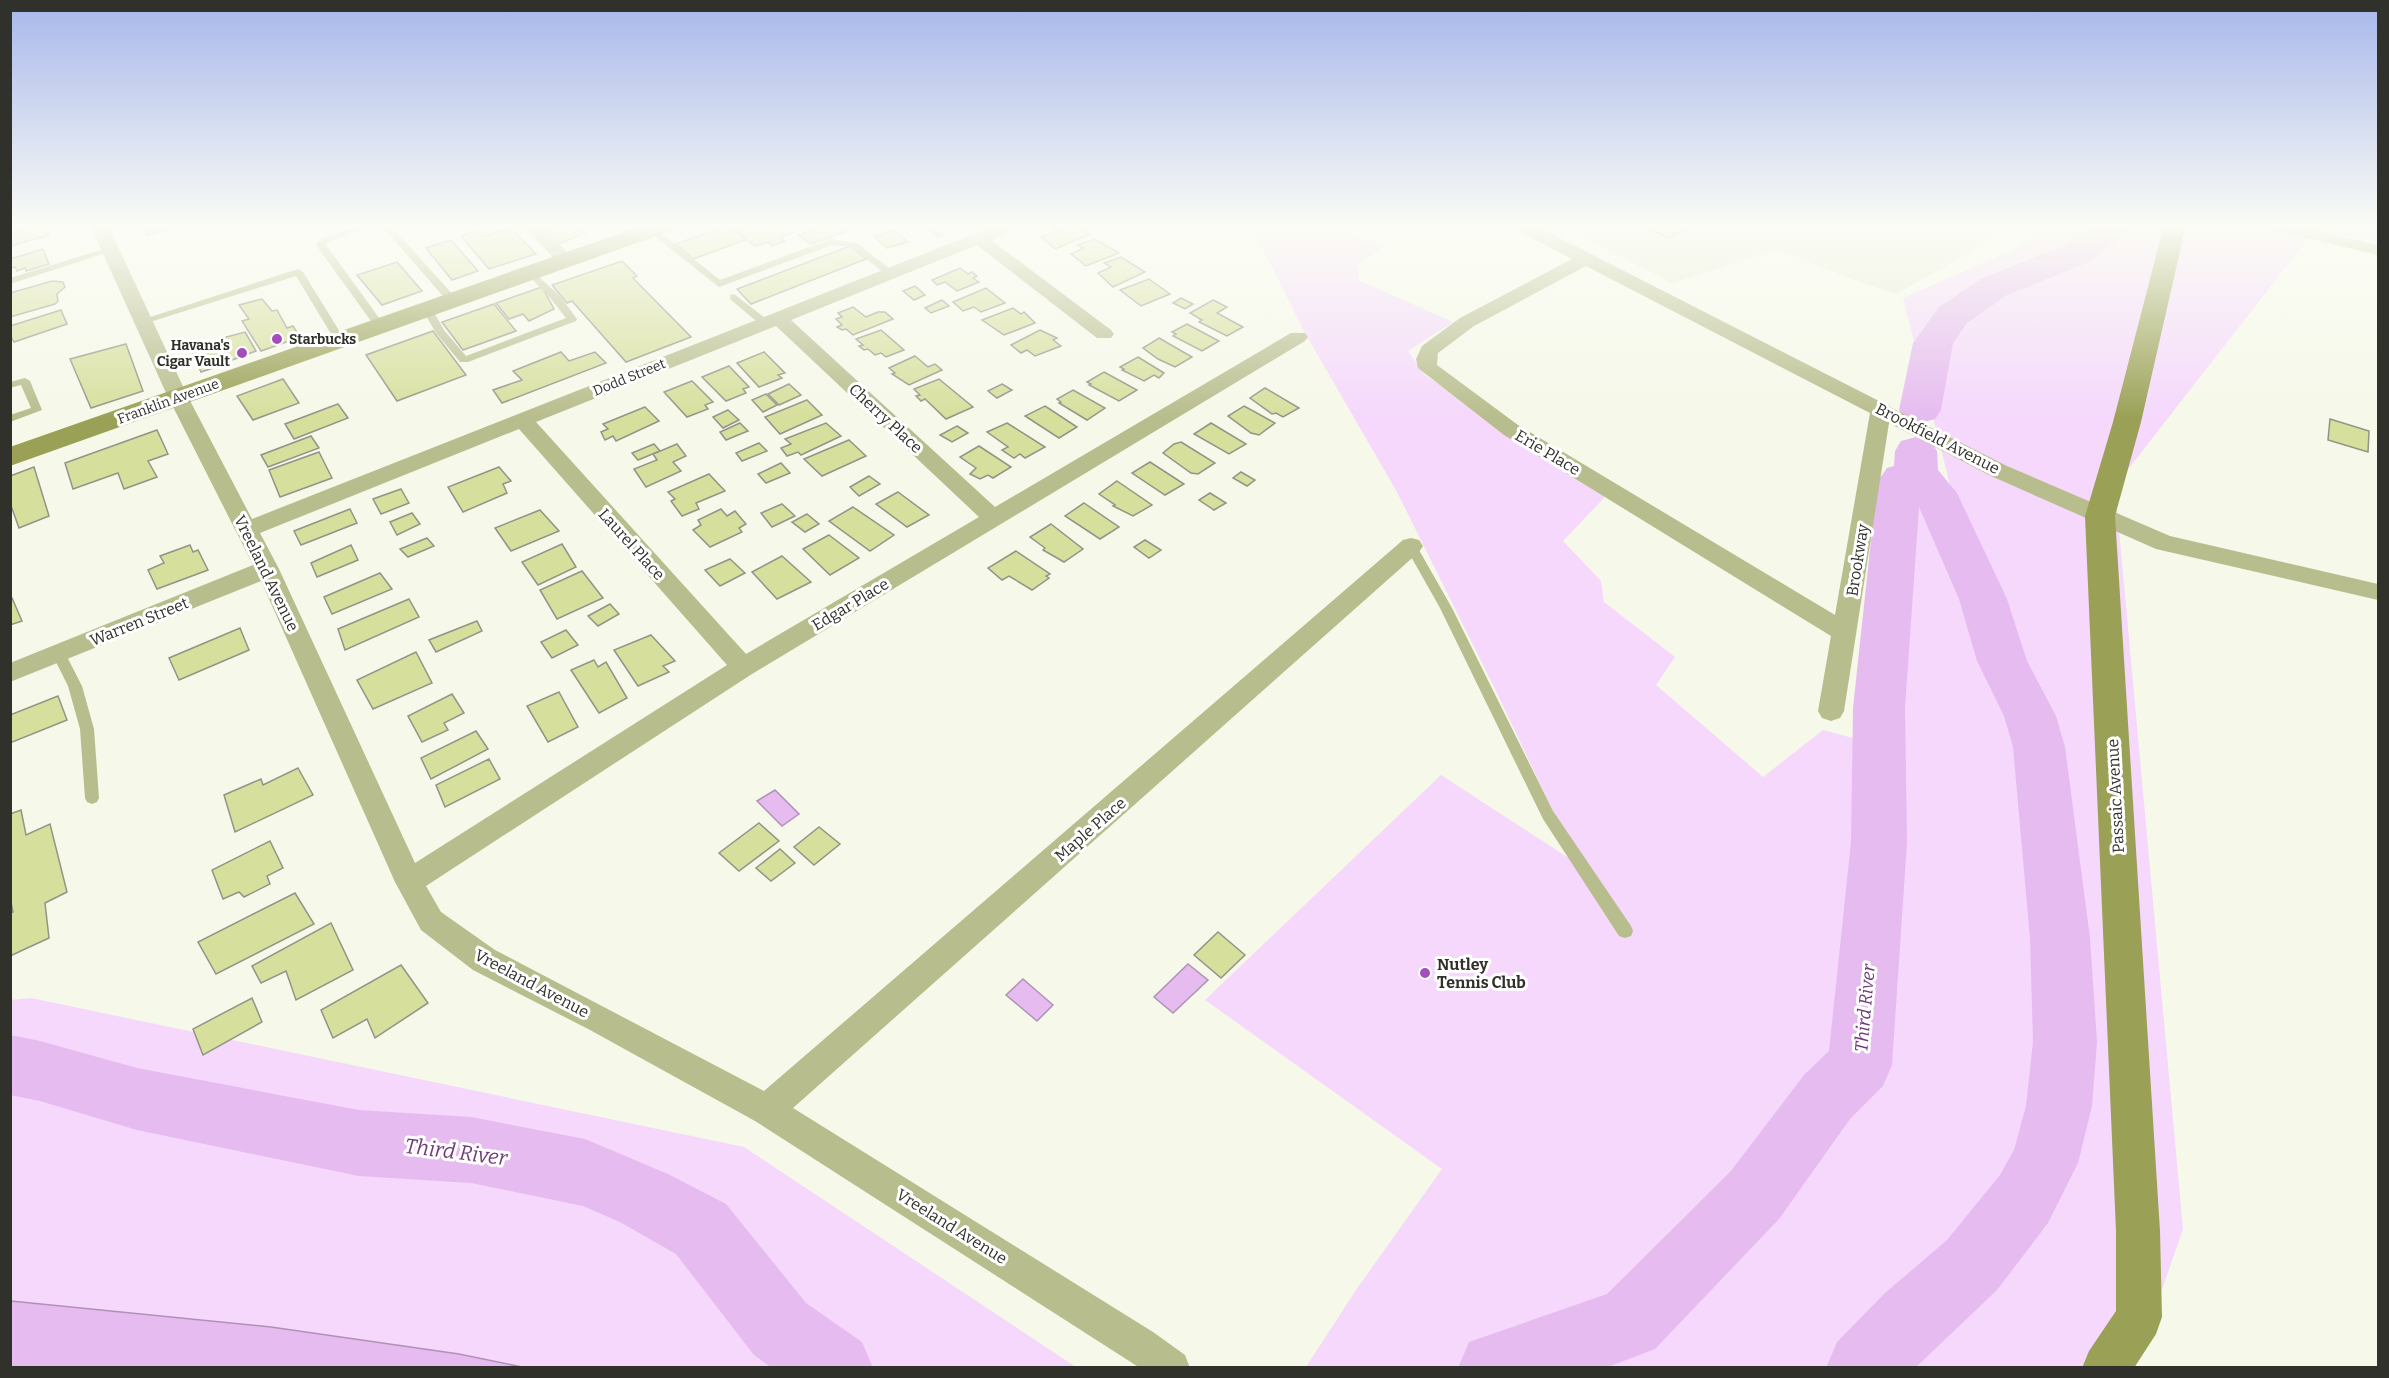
<svg xmlns="http://www.w3.org/2000/svg" width="2389" height="1378" font-family="Bitter,serif">
	<style>
		.built { fill: #e7ead6 }
		.green { fill: #f5d8fc }
		.water { fill: #e6bbf0; stroke: #af92b5; stroke-width: 1.5 }
		.lines { fill: none; stroke-linecap: round; stroke-linejoin: round }
		.river { fill: #e6bbf0; fill-rule: evenodd }
		.building { fill: #d7df9d; stroke: #929487; stroke-width: 1.5 }
		.lane { fill: #b8bd8d; fill-rule: evenodd }
		.street { fill: #b8bd8d; fill-rule: evenodd }
		.secondary { fill: #9aa156; fill-rule: evenodd }
		.poi-dot { fill: #a54dba; stroke: #fff; stroke-width: 2 }
		.labels { text-anchor: middle; stroke-width: 6; stroke-linejoin: round; paint-order: stroke }
		.far-poi-label { font-size: 14px; font-weight: bold; fill: #30312b; stroke: #fff; text-anchor: start }
		.far-street-label { font-size: 14px; fill: #30312b; stroke: #fff }
		.street-label { font-size: 16px; fill: #30312b; stroke: #fff }
		.poi-label { font-size: 16px; font-weight: bold; fill: #30312b; stroke: #fff; text-anchor: start }
		.water-label { font-size: 18px; font-style: italic; fill: #6f3b7b; stroke: #fff }
		.near-water-label { font-size: 21px; font-style: italic; fill: #6f3b7b; stroke: #fff }
	</style>
	<rect width="100%" height="100%" fill="#f6f8e9"/>
	<polygon class="built" points="1596,225 2019,225 1896,294 1852,279 1776,249 1673,283 1578,236"/>
	<g class="green">
		<polygon points="1251,225 1329,225 1384,247 1357,264 1360,281 1453,322 1408,351 1425,375 1605,497 1563,541 1601,581 1604,602 1675,657 1656,685 1763,777 1823,730 1879,745 1879,842 1860,1065 1827,1097 1759,1191 1874,1073 1899,503 1903,482 1908,478 1950,485 1903,298 2011,251 2046,225 2378,225 2378,243 2317,227 2115,486 2183,1229 2135,1367 1306,1367 1356,1290 1442,1169 1205,1000 1441,775 1578,864 1496,691 1397,492 1305,333"/>
		<polygon points="31,998 744,1147 1076,1367 11,1368 11,1000"/>
	</g>
	<g class="water">
		<polygon points="775,790 799,814 782,826 757,801"/>
		<polygon points="1188,964 1208,980 1173,1013 1154,997"/>
		<polygon points="1023,979 1053,1005 1037,1021 1006,995"/>
		<polygon points="11,1301 271,1327 459,1354 522,1367 11,1367"/>
	</g>
	<g class="lines">
		<g class="river">
			<polygon points="2093,225 2133,225 2127,232 2089,262 2007,295 1967,323 1953,343 1941,410 1935,419 1920,423 1905,419 1899,410 1913,343 1939,307 1981,279 2063,246"/>
			<polygon points="1916,437 1931,441 1937,451 1938,470 1957,493 2007,599 2027,661 2056,716 2065,747 2090,938 2097,1042 2092,1106 2078,1163 2048,1223 1997,1290 1915,1368 1826,1368 1837,1342 1885,1293 1947,1240 2000,1175 2014,1150 2026,1106 2033,1042 2030,938 2013,747 2004,716 1977,661 1959,599 1919,507 1905,708 1907,842 1892,1065 1883,1086 1850,1119 1779,1219 1655,1349 1605,1368 1458,1368 1469,1342 1607,1294 1731,1171 1804,1075 1829,1051 1851,842 1853,708 1875,503 1880,478 1887,468 1894,466 1895,451 1901,441"/>
			<polygon points="10,1035 40,1041 137,1068 359,1110 471,1117 585,1139 668,1174 726,1204 806,1303 862,1342 873,1368 772,1368 754,1355 676,1254 620,1222 583,1206 471,1183 359,1176 137,1130 40,1101 10,1095"/>
		</g>
	</g>
	<g class="building">
		<polygon points="35,225 45,225 49,235 10,246 10,232"/>
		<polygon points="142,225 182,225 147,235"/>
		<polygon points="538,225 577,225 586,233 558,244"/>
		<polygon points="728,225 745,240 693,259 676,244"/>
		<polygon points="730,225 785,225 794,232 780,237 785,241 772,246 768,242 755,246"/>
		<polygon points="826,225 842,225 850,230 811,244 798,235"/>
		<polygon points="1061,225 1075,225 1090,234 1055,249 1041,237 1057,231 1052,228"/>
		<polygon points="1652,225 1691,225 1669,238 1647,228"/>
		<polygon points="511,228 536,254 489,269 461,236 475,231 483,237"/>
		<polygon points="893,230 908,242 887,248 875,237"/>
		<polygon points="1094,239 1119,253 1086,266 1071,254 1084,248 1077,245"/>
		<polygon points="451,240 478,271 452,280 426,248"/>
		<polygon points="850,246 866,259 751,304 737,289"/>
		<polygon points="43,249 49,264 26,271 25,268 17,271 15,267 10,268 10,259"/>
		<polygon points="1121,257 1145,272 1113,287 1098,273 1111,267 1104,263"/>
		<polygon points="622,261 637,276 633,278 691,337 626,362 572,301 567,303 552,285"/>
		<polygon points="397,262 422,291 382,305 357,275"/>
		<polygon points="960,268 968,274 972,272 977,276 973,278 979,282 957,291 945,282 937,285 932,280"/>
		<polygon points="1149,279 1170,294 1141,306 1120,290"/>
		<polygon points="52,281 63,282 65,287 57,294 58,301 55,304 10,317 10,293"/>
		<polygon points="915,286 925,295 914,300 903,291"/>
		<polygon points="542,287 554,309 529,321 523,314 509,319 496,303"/>
		<polygon points="986,288 1005,303 981,312 974,307 963,311 953,302"/>
		<polygon points="1181,298 1193,304 1185,309 1173,303"/>
		<polygon points="262,299 272,311 277,310 287,328 293,326 300,337 261,351 242,321 249,319 239,305"/>
		<polygon points="942,300 949,306 931,313 925,308"/>
		<polygon points="1213,300 1227,307 1217,313 1243,327 1227,336 1199,322 1202,320 1190,313"/>
		<polygon points="494,304 516,331 463,350 442,322"/>
		<polygon points="853,307 866,317 878,312 885,312 893,319 853,335 846,329 842,330 837,327 842,325 836,319 842,317 838,313"/>
		<polygon points="1013,308 1021,314 1024,312 1035,323 1004,335 982,320"/>
		<polygon points="61,310 67,324 14,342 10,335 10,326"/>
		<polygon points="1187,324 1219,341 1202,351 1173,336 1176,334 1172,332"/>
		<polygon points="881,330 904,350 886,357 881,353 875,355 868,349 864,350 859,346 863,345 856,339"/>
		<polygon points="1040,330 1057,338 1053,340 1061,346 1035,356 1027,350 1021,353 1011,345"/>
		<polygon points="433,331 466,375 397,401 366,355"/>
		<polygon points="245,332 256,351 232,360 219,339"/>
		<polygon points="1159,338 1192,357 1175,367 1158,359 1143,348"/>
		<polygon points="219,342 231,362 201,372 192,351"/>
		<polygon points="126,344 143,391 91,408 70,359"/>
		<polygon points="561,352 569,361 595,352 606,363 502,403 493,390 522,380 513,371"/>
		<polygon points="764,352 785,373 778,375 782,378 759,387 737,363"/>
		<polygon points="915,356 928,367 935,364 942,370 909,385 892,374 895,373 889,368"/>
		<polygon points="1138,357 1164,373 1159,378 1154,375 1144,381 1122,370 1124,369 1120,367"/>
		<polygon points="729,366 749,387 743,389 746,393 726,401 702,377"/>
		<polygon points="1104,372 1137,390 1119,401 1089,385 1091,384 1087,382"/>
		<polygon points="283,379 299,403 253,420 237,396"/>
		<polygon points="939,379 973,407 946,419 925,399 921,401 916,396 920,395 914,389"/>
		<polygon points="692,381 713,402 705,405 708,409 687,417 664,392"/>
		<polygon points="789,384 801,395 779,405 768,394"/>
		<polygon points="1002,384 1012,390 997,398 988,391"/>
		<polygon points="1265,388 1299,408 1283,417 1276,413 1272,414 1250,398"/>
		<polygon points="1073,390 1105,408 1087,420 1059,403 1061,402 1057,399"/>
		<polygon points="766,394 777,405 763,412 752,400"/>
		<polygon points="807,400 822,415 780,434 765,417"/>
		<polygon points="338,404 348,418 294,439 285,424"/>
		<polygon points="1045,406 1077,427 1059,438 1025,416"/>
		<polygon points="1244,406 1275,423 1259,435 1251,433 1228,416"/>
		<polygon points="645,407 659,421 616,441 613,436 605,440 601,432 608,429 603,424"/>
		<polygon points="728,410 739,420 723,428 713,417"/>
		<polygon points="2330,419 2369,431 2368,452 2328,440"/>
		<polygon points="740,423 748,431 726,440 720,432"/>
		<polygon points="826,423 841,436 801,455 798,452 787,456 781,448 791,444 785,439"/>
		<polygon points="1007,423 1045,447 1025,458 1020,454 1014,458 1002,450 1008,447 987,432"/>
		<polygon points="1211,423 1246,444 1229,454 1194,434"/>
		<polygon points="957,426 968,433 952,442 940,435"/>
		<polygon points="157,430 168,454 148,461 157,477 124,489 118,473 73,489 65,463"/>
		<polygon points="311,436 319,448 268,467 261,455"/>
		<polygon points="849,440 866,456 822,476 804,459"/>
		<polygon points="1181,442 1215,463 1198,474 1191,473 1163,453 1174,444"/>
		<polygon points="759,443 767,451 742,461 736,453"/>
		<polygon points="654,444 660,451 638,460 632,453"/>
		<polygon points="677,444 686,456 673,462 681,471 646,487 634,469 657,460 653,454"/>
		<polygon points="979,446 1011,467 993,478 988,475 980,479 970,474 976,468 960,457"/>
		<polygon points="319,452 332,478 280,497 269,470"/>
		<polygon points="1150,462 1184,484 1165,495 1132,473"/>
		<polygon points="781,463 790,473 766,483 758,474"/>
		<polygon points="34,467 49,516 19,528 10,503 10,476"/>
		<polygon points="499,467 511,481 503,484 507,493 463,512 448,487"/>
		<polygon points="1241,472 1255,480 1247,486 1233,478"/>
		<polygon points="709,474 725,491 696,503 699,509 682,516 671,501 675,499 668,492"/>
		<polygon points="869,476 880,484 859,496 850,487"/>
		<polygon points="1117,481 1152,505 1133,516 1113,506 1115,505 1099,494"/>
		<polygon points="401,489 409,503 381,514 373,499"/>
		<polygon points="898,492 929,515 907,527 876,504"/>
		<polygon points="1210,493 1226,503 1214,510 1199,500"/>
		<polygon points="1084,503 1119,527 1100,539 1065,516"/>
		<polygon points="782,504 795,516 772,527 761,513"/>
		<polygon points="853,507 894,535 870,551 829,521"/>
		<polygon points="350,509 357,523 301,545 294,531"/>
		<polygon points="721,509 727,516 735,511 746,524 739,528 742,532 710,547 693,530 701,525 698,520"/>
		<polygon points="540,510 559,531 511,551 495,528"/>
		<polygon points="412,513 420,524 397,535 390,522"/>
		<polygon points="807,514 819,524 805,532 792,522"/>
		<polygon points="1051,524 1083,549 1064,562 1043,550 1045,548 1030,537"/>
		<polygon points="829,535 859,558 830,575 803,549"/>
		<polygon points="427,538 434,546 408,557 400,549"/>
		<polygon points="1145,540 1161,550 1149,558 1134,547"/>
		<polygon points="562,544 576,567 538,585 522,562"/>
		<polygon points="190,545 193,552 198,550 208,570 157,589 148,570 164,563 160,556"/>
		<polygon points="351,545 358,560 317,577 311,563"/>
		<polygon points="1016,551 1050,574 1046,576 1049,578 1032,590 1009,576 1002,580 988,568"/>
		<polygon points="782,556 811,582 777,599 752,572"/>
		<polygon points="730,559 745,573 720,586 705,570"/>
		<polygon points="582,571 603,598 557,619 540,590"/>
		<polygon points="380,573 392,589 332,614 324,597"/>
		<polygon points="10,598 12,598 22,621 10,625"/>
		<polygon points="409,599 419,617 345,650 338,629"/>
		<polygon points="610,604 619,614 598,626 588,616"/>
		<polygon points="477,621 482,631 436,652 429,640"/>
		<polygon points="240,628 249,650 179,680 169,658"/>
		<polygon points="566,630 578,645 552,658 541,642"/>
		<polygon points="651,635 675,661 663,666 669,672 638,686 614,650"/>
		<polygon points="416,652 432,683 373,709 357,680"/>
		<polygon points="594,660 598,667 606,662 627,698 599,713 571,670"/>
		<polygon points="559,692 578,727 548,742 527,706"/>
		<polygon points="452,694 464,713 444,723 448,730 422,742 408,716"/>
		<polygon points="58,696 67,720 10,743 10,715"/>
		<polygon points="476,731 488,749 431,779 421,758"/>
		<polygon points="489,759 500,779 445,807 436,785"/>
		<polygon points="298,768 313,795 235,832 224,795 261,779 263,785"/>
		<polygon points="21,810 26,835 50,824 67,892 45,903 49,938 10,956 10,913 13,912 10,898 10,814"/>
		<polygon points="759,823 779,841 739,871 719,853"/>
		<polygon points="819,827 840,844 814,865 794,847"/>
		<polygon points="270,841 283,868 267,876 270,884 244,897 239,892 223,899 212,870"/>
		<polygon points="780,849 795,863 771,881 756,868"/>
		<polygon points="295,893 314,924 216,974 198,942"/>
		<polygon points="331,923 353,970 296,1000 286,971 261,983 252,966"/>
		<polygon points="1218,932 1245,955 1221,978 1194,955"/>
		<polygon points="401,965 428,1003 375,1038 367,1019 333,1038 321,1010"/>
		<polygon points="252,998 262,1022 203,1055 193,1029"/>
	</g>
	<g class="lines">
		<g class="lane">
			<polygon points="364,225 377,225 328,242 326,245 385,326 380,329 376,328 316,245 321,238"/>
			<polygon points="381,225 390,225 456,298 456,302 448,302"/>
			<polygon points="793,225 805,225 797,229 794,228"/>
			<polygon points="923,225 932,225 945,236 937,238"/>
			<polygon points="1212,225 1220,225 1224,230 1216,232"/>
			<polygon points="648,227 654,227 720,280 831,239 857,243 895,273 887,275 851,247 832,245 719,287 648,231"/>
			<polygon points="107,248 115,250 10,284 10,278"/>
			<polygon points="298,269 303,272 345,340 344,342 336,342 296,276 147,323 139,323 138,321"/>
			<polygon points="530,269 559,295 577,319 576,321 468,362 460,362 436,333 422,309 423,307 431,307 444,330 466,356 566,318 551,299 527,274 527,270"/>
			<polygon points="734,294 769,321 769,325 761,325 730,299 730,295"/>
			<polygon points="25,378 30,381 42,410 10,422 10,415 31,408 21,385 10,388 10,382"/>
			<polygon points="1411,542 1415,543 1452,608 1553,811 1631,926 1633,931 1631,936 1625,938 1619,936 1543,819 1440,608 1405,546"/>
			<polygon points="59,649 64,651 82,686 94,729 99,798 97,802 92,804 87,802 85,798 80,729 68,686 52,654"/>
		</g>
		<g class="street">
			<path d="M90,225H108L187,395L252,519L997,225H1021L1018,229L991,240L1111,330L1114,334L1111,338H1097L977,245L791,320L995,507L1291,333H1305L1308,337L1305,341L752,674L426,886L441,912L495,950L764,1091L1403,540L1411,538L1419,540L1423,546L1419,552L793,1108L1153,1332L1185,1355L1190,1368H1140L755,1121L590,1030L473,970L421,930L395,882L261,581L10,682V663L253,565L167,395ZM776,326L979,517L746,654L536,422ZM519,429L727,665L415,863L279,569L260,533Z"/>
			<polygon points="523,225 541,225 570,255 573,259 570,263 558,263"/>
			<path d="M1512,225H1534L1881,402L1888,404L1890,407L2007,466L2170,536L2378,584V600L2156,549L1991,476L1889,423L1844,711L1840,718L1831,721L1822,718L1818,711L1831,636L1504,435L1418,368L1416,359L1422,346L1460,318L1572,259L1515,229ZM1586,266L1870,413L1835,615L1518,425L1437,365L1438,353L1474,326Z"/>
			<polygon points="2265,225 2294,225 2378,245 2378,255 2268,229"/>
		</g>
		<g class="secondary">
			<polygon points="644,225 676,225 673,230 10,466 10,447"/>
			<polygon points="2164,225 2186,225 2141,422 2115,516 2160,1231 2162,1317 2156,1334 2134,1368 2082,1368 2089,1351 2116,1311 2116,1231 2085,516 2113,422"/>
		</g>
	</g>
	<linearGradient id="sky" x2="0" y2="1"><stop stop-color="#a7b7eb"/><stop offset="0.54" stop-color="#fbfcf5"/><stop offset="1" stop-color="#fbfcf5" stop-opacity="0"/></linearGradient>
	<rect width="2389" height="418" fill="url(#sky)"/>
	<g class="poi-dot">
		<circle cx="277" cy="339" r="6"/>
		<circle cx="242" cy="353" r="6"/>
		<circle cx="1425" cy="973" r="6"/>
	</g>
	<g class="labels">
		<g class="far-poi-label">
			<text x="289" y="344">Starbucks</text>
			<text x="230" y="350" text-anchor="end">Havana's<tspan x="230" dy="16">Cigar Vault</tspan></text>
		</g>
		<g class="far-street-label">
			<text transform="translate(629 377) rotate(-22)" y="5">Dodd Street</text>
			<text transform="translate(168 401) rotate(-20)" y="5">Franklin Avenue</text>
		</g>
		<g class="street-label">
			<text transform="translate(886 418) rotate(43)" y="6">Cherry Place</text>
			<text transform="translate(1938 438) rotate(27)" y="6">Brookfield Avenue</text>
			<text transform="translate(1548 452) rotate(31)" y="6">Erie Place</text>
			<text transform="translate(632 544) rotate(48)" y="6">Laurel Place</text>
			<text transform="translate(1857 560) rotate(-81)" y="6">Brookway</text>
			<text transform="translate(267 573) rotate(64)" y="6">Vreeland Avenue</text>
			<text transform="translate(850 604) rotate(-31)" y="6">Edgar Place</text>
			<text transform="translate(139 621) rotate(-22)" y="6">Warren Street</text>
			<text transform="translate(2115 796) rotate(-93)" y="6">Passaic Avenue</text>
			<text transform="translate(1090 829) rotate(-41)" y="6">Maple Place</text>
			<text transform="translate(532 983) rotate(28)" y="6">Vreeland Avenue</text>
			<text transform="translate(952 1226) rotate(32)" y="6">Vreeland Avenue</text>
		</g>
		<g class="poi-label">
			<text x="1437" y="970">Nutley<tspan x="1437" dy="18">Tennis Club</tspan></text>
		</g>
		<g class="water-label">
			<text transform="translate(1865 1008) rotate(-85)" y="6">Third River</text>
		</g>
		<g class="near-water-label">
			<text transform="translate(456 1152) rotate(7)" y="7">Third River</text>
		</g>
	</g>
	<rect width="2389" height="1378" fill="none" stroke="#30312b" stroke-width="24"/>
</svg>
